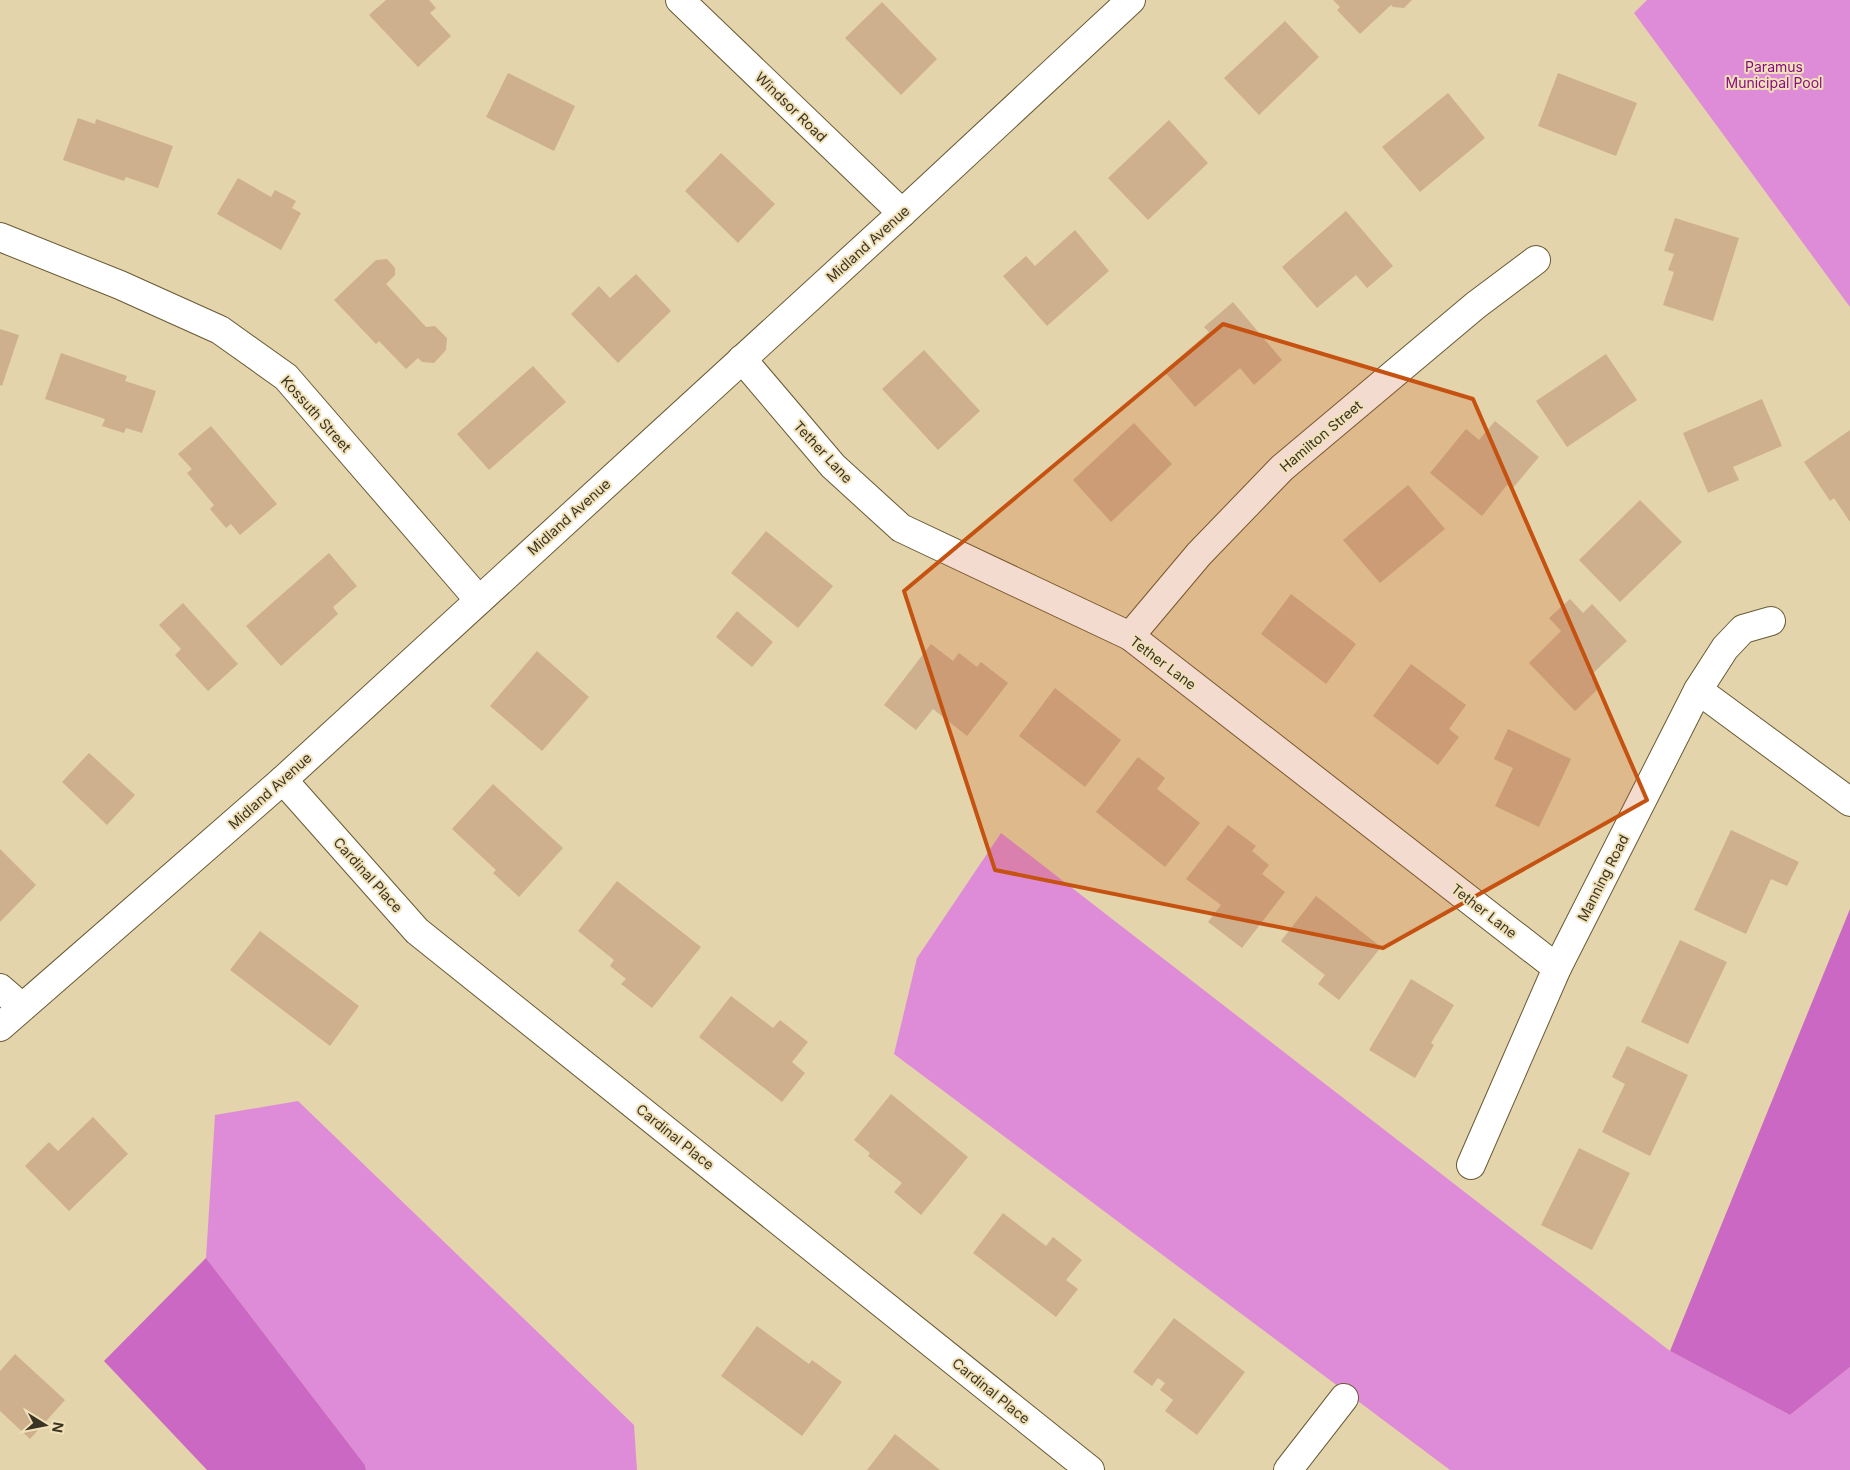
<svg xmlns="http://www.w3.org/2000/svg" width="1850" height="1470" font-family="Inter,sans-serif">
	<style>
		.green { fill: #df8cd8 }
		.forest { fill: #ca68c3 }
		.building { fill: #ceb08f }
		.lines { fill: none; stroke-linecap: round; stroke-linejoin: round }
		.minor-casing { stroke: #685a35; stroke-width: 30 }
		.tertiary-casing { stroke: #685a35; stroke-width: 30 }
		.minor { stroke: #fff; stroke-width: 28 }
		.tertiary { stroke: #fff; stroke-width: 28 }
		.marked { fill: #c55211; fill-opacity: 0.2; stroke: #c55211; stroke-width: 4; stroke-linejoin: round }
		.labels { text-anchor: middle; stroke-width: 4; stroke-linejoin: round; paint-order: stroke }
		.park-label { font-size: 14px; fill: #8a0b87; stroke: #f1e1b8 }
		.street-label { font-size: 14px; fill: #3a3424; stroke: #f1e1b8 }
	</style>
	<rect width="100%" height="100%" fill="#e4d4ab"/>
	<g class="green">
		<polygon points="1647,0 1850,0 1850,307 1634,13"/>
		<polygon points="1001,833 1670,1351 1790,1415 1850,1367 1850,1470 1450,1470 894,1054 917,958"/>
		<polygon points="298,1101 634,1425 637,1470 366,1470 365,1465 206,1258 215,1115"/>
	</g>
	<g class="forest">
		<polygon points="1850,909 1850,1367 1790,1415 1670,1351"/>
		<polygon points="206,1258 365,1465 366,1470 207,1470 104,1361"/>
	</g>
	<g class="building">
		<polygon points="386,0 429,0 436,8 430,13 451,36 418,67 369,15"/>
		<polygon points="1333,0 1412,0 1404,8 1393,7 1391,5 1360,34 1337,10 1340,7"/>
		<polygon points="882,2 937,59 901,95 845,38"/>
		<polygon points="1285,21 1319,57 1259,115 1224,78"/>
		<polygon points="508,73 575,106 554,151 486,117"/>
		<polygon points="1558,73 1637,103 1616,156 1538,126"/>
		<polygon points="1448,93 1485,138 1420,192 1382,147"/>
		<polygon points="78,118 95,124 96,119 173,146 158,188 126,177 124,181 63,160"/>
		<polygon points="1169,120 1208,163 1148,220 1108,178"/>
		<polygon points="721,153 775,204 738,243 685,191"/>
		<polygon points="238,178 271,197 275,190 296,201 292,208 301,213 281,250 217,214"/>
		<polygon points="1346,211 1393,266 1367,288 1356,275 1317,308 1282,267"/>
		<polygon points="1675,218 1739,238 1713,321 1663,305 1674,272 1668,270 1674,254 1664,251"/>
		<polygon points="1075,230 1109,271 1047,326 1003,276 1026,256 1035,266"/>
		<polygon points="387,259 395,268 395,275 386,284 426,327 435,326 447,338 446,350 434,363 422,362 418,358 406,369 379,341 376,344 334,300 376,260"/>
		<polygon points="636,274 671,311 618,363 571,314 599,286 610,298"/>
		<polygon points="1233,302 1282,360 1254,385 1240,368 1195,407 1164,371 1209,332 1204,327"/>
		<polygon points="0,329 19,335 2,386 0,385"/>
		<polygon points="924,350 980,411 938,450 882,389"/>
		<polygon points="61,353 127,376 125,381 156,391 142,433 126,428 124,433 102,426 105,419 45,399"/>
		<polygon points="1606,354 1637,400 1567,447 1536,401"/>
		<polygon points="533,366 566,402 489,470 457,434"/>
		<polygon points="1762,399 1782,446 1733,467 1739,480 1708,493 1683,433"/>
		<polygon points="1495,421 1539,457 1512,489 1507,485 1482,516 1430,473 1466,429 1479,440"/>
		<polygon points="1134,423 1172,464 1111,522 1073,480"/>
		<polygon points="211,426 277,504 240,535 231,524 226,528 210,509 214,505 187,473 192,469 178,454"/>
		<polygon points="1850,430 1850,522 1834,498 1830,501 1804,462"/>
		<polygon points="1408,485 1445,529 1380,583 1343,540"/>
		<polygon points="1640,500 1682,542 1620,602 1579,560"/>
		<polygon points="766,531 833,586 798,628 731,573"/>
		<polygon points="329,553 357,586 333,607 338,614 281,666 246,626"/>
		<polygon points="1291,594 1356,644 1326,684 1261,634"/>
		<polygon points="1570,599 1583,613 1592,604 1627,641 1590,676 1600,687 1575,711 1529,663 1561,631 1549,618"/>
		<polygon points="183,603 238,664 208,691 175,655 181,649 159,625"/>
		<polygon points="737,611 773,642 752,667 716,637"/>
		<polygon points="931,644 953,661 959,653 977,667 981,662 1008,683 967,736 933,709 916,730 884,705"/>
		<polygon points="537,651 589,697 542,751 490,706"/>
		<polygon points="1411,664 1466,705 1449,729 1459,737 1438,765 1373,716"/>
		<polygon points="1055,688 1121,740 1085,787 1019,736"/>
		<polygon points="1508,729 1571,759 1539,827 1495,806 1513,768 1494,759"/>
		<polygon points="89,753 135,795 107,825 62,782"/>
		<polygon points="1138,757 1165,778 1157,789 1200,823 1165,867 1096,812"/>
		<polygon points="493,784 563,848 519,897 493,873 496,870 452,829"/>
		<polygon points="1228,825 1256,846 1252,851 1269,865 1262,874 1285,892 1242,948 1208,922 1221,905 1186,879"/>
		<polygon points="1731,830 1799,862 1787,886 1771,879 1746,934 1694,910"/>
		<polygon points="0,849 36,885 0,922"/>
		<polygon points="617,881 701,947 652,1008 621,984 626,979 610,966 614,960 578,931"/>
		<polygon points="1316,896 1381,947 1339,1000 1318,984 1325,975 1281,941"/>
		<polygon points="260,931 359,1006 330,1046 230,970"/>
		<polygon points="1680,940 1727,962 1688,1044 1641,1022"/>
		<polygon points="1411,979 1454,1005 1431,1043 1434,1045 1415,1078 1369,1050"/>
		<polygon points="731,996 773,1028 780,1020 808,1042 792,1062 805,1073 782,1102 699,1037"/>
		<polygon points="1627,1046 1688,1075 1650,1156 1602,1132 1625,1084 1612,1077"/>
		<polygon points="891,1094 968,1157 921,1215 894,1192 902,1183 868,1156 870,1153 854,1140"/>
		<polygon points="93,1117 128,1154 69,1211 25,1166 49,1142 58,1151"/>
		<polygon points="1579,1148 1630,1173 1592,1250 1541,1225"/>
		<polygon points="1003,1213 1046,1246 1053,1237 1082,1260 1066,1280 1078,1289 1056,1317 973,1253"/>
		<polygon points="1174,1318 1245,1372 1197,1435 1165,1411 1173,1400 1160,1390 1165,1383 1158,1378 1152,1386 1133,1372"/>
		<polygon points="757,1326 809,1364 812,1360 842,1382 802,1436 721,1376"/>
		<polygon points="15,1354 65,1400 30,1439 0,1411 0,1371"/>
		<polygon points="895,1434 940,1470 867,1470"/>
	</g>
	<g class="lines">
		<g class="minor-casing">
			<g id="minor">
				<polyline points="680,0 902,213"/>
				<polyline points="0,237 120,285 220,330 286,377 479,600"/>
				<polyline points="742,359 833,466 901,528 1130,636 1557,968"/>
				<polyline points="1130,636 1199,554 1282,468 1476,305 1536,260"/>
				<polyline points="1698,690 1850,802"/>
				<polyline points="283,780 417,931 1090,1470"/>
				<polyline points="0,988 22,1007"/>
				<polyline points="1471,1165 1557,968 1698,690 1725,648 1743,629 1771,621"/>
				<polyline points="1288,1470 1344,1398"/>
			</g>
		</g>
		<g class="tertiary-casing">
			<polyline id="tertiary" points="0,1027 283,780 902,213 1131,0"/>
		</g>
		<use href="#minor" class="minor"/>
		<use href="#tertiary" class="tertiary"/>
	</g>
	<path class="marked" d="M1223,324L1473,399L1647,800L1383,948L995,870L904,591Z"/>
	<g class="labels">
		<g class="park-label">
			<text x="1774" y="72">Paramus<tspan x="1774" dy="16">Municipal Pool</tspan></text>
		</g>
		<g class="street-label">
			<text transform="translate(791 107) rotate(44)" y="5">Windsor Road</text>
			<text transform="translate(868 244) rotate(-42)" y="5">Midland Avenue</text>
			<text transform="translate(316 414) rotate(48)" y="5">Kossuth Street</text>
			<text transform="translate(1321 436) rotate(-40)" y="5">Hamilton Street</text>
			<text transform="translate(823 452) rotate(47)" y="5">Tether Lane</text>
			<text transform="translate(569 517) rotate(-42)" y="5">Midland Avenue</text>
			<text transform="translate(1163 663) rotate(37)" y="5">Tether Lane</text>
			<text transform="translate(270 791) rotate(-42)" y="5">Midland Avenue</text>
			<text transform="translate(368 875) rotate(48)" y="5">Cardinal Place</text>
			<text transform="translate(1603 878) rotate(-63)" y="5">Manning Road</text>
			<text transform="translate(1484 911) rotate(38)" y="5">Tether Lane</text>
			<text transform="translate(675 1137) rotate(39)" y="5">Cardinal Place</text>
			<text transform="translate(991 1391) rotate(39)" y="5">Cardinal Place</text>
		</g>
	</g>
	<g transform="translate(45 1425) rotate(100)" stroke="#f1e1b8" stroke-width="4" paint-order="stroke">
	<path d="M0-4L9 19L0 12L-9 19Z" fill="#3a3424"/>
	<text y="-8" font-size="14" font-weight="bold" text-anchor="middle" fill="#3a3424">N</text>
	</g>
</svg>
